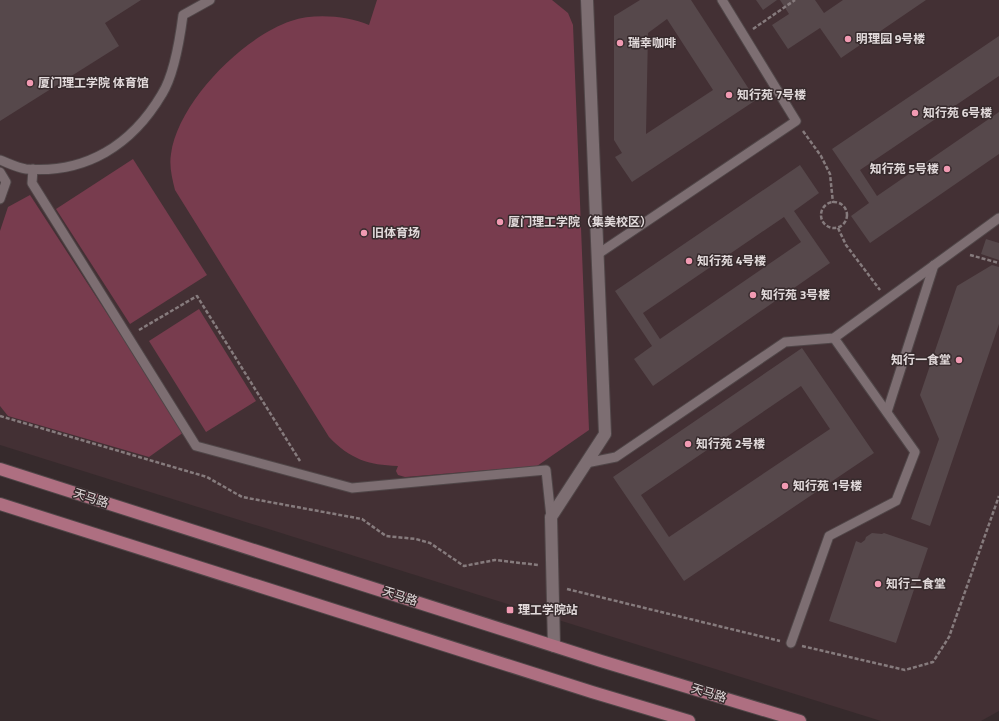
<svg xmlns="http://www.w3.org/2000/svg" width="999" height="721" font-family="'Titillium Web','Noto Sans SC',sans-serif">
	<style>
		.built { fill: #433034 }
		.green { fill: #783c4e }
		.building { fill: #56484b; fill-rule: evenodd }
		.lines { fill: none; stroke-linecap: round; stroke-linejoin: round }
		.service-casing { stroke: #504648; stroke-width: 11 }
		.minor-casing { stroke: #504648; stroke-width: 14 }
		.primary-casing { stroke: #504648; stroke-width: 14 }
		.path { stroke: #867b7d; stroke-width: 2.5; stroke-dasharray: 4 2; stroke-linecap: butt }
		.service { stroke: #7d6e72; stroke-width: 9 }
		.minor { stroke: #7d6e72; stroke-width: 12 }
		.primary { stroke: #ae6f81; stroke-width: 12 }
		.poi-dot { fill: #f19ab2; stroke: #362a2c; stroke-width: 1.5 }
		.labels { text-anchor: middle; stroke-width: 3; stroke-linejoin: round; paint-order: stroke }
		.poi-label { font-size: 12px; font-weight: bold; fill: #e2dadb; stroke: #362a2c; text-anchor: start }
		.street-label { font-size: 12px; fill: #e2dadb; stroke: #362a2c }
	</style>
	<rect width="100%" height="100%" fill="#362a2c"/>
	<polygon class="built" points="0,0 999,0 999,711 981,721 881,721 0,445"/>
	<g class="green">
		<path d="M377,0H552L568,13L573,25L589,430L537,466L405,477L398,475L396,471L398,466C368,465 350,459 329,437L175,190C172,178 169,166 171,154C178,102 243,37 291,21C315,13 347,16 369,25Z"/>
		<polygon points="133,159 207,275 130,324 56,209"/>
		<polygon points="30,195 184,432 149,457 8,416 0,406 0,231 8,207"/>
		<polygon points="199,309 256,401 206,432 149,341"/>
	</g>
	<g class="building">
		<polygon points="0,0 141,0 105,23 119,46 0,121"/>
		<path d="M640,0H691L756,100L632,182L615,157L622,153L614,140V16ZM667,19L713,90L646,134L648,33Z"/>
		<polygon points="756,0 777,0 763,10"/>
		<polygon points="780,0 815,0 824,13 843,0 926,0 841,58 820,28 788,49 772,25 789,14"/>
		<polygon points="999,36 999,76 860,170 877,196 999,112 999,154 870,243 851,216 869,203 832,149"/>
		<path d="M800,165L819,193L794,211L830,263L653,386L634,359L652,346L615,291ZM784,217L801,242L660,339L643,313Z"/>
		<polygon points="986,239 999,243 999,260 981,254"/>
		<polygon points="992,265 999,267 999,324 930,526 911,519 939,439 920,395 957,286"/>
		<path d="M802,348L874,453L684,581L613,477ZM801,386L830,429L669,537L641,495Z"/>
		<polygon points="872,533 882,534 884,533 928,548 896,643 829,621 856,541 861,543 865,540 866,537"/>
	</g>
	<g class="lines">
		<g class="service-casing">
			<g id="service">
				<path d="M0,160C8,163 18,168 26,169C86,174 132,145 162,94C174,75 180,38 183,15L210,0"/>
				<polyline points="33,169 32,183 196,446 352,488 546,470 551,517"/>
				<polyline points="0,172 6,182 0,199"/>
				<polyline points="598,254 796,121 722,0"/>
				<polyline points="887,412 934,265"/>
				<polyline points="586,463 616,457 785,342 834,338 999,218"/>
				<polyline points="791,643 829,536 896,501 915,452 834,338"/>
			</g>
		</g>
		<g class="minor-casing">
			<polyline id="minor" points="554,646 551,517 605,434 587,0"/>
		</g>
		<g class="primary-casing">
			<g id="primary">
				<polyline points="0,469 601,661 800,721"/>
				<polyline points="0,504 592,692 689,721"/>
			</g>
		</g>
		<g class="path">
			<polyline points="753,29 795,0"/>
			<polyline points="803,131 821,156 830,174 833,203"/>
			<circle cx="834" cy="215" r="13"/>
			<polyline points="838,228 846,245 880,290"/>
			<polyline points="970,255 999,263"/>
			<polyline points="139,330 197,296 300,461"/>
			<polyline points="0,416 207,477 242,497 362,519 386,536 416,539 430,543 464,566 495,560 538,565"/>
			<polyline points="567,589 780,641"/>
			<polyline points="802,646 905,670 933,662 949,637 999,496"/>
		</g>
		<use href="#service" class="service"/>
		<use href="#minor" class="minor"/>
		<use href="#primary" class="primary"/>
	</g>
	<g class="poi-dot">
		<circle cx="848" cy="39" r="4"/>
		<circle cx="620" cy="43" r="4"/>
		<circle cx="30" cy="83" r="4"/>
		<circle cx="729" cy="95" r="4"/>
		<circle cx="915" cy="113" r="4"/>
		<circle cx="947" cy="169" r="4"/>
		<circle cx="500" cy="222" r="4"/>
		<circle cx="364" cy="233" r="4"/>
		<circle cx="689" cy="261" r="4"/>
		<circle cx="753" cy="295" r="4"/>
		<circle cx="959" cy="360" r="4"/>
		<circle cx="688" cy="444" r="4"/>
		<circle cx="785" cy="486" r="4"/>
		<circle cx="878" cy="584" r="4"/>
		<rect x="506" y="606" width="8" height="8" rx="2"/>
	</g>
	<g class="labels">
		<g class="poi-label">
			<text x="856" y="43">明理园 9号楼</text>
			<text x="628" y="47">瑞幸咖啡</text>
			<text x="38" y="87">厦门理工学院 体育馆</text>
			<text x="737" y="99">知行苑 7号楼</text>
			<text x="923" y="117">知行苑 6号楼</text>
			<text x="939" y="173" text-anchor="end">知行苑 5号楼</text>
			<text x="508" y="226">厦门理工学院（集美校区）</text>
			<text x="372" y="237">旧体育场</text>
			<text x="697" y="265">知行苑 4号楼</text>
			<text x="761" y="299">知行苑 3号楼</text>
			<text x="951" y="364" text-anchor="end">知行一食堂</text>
			<text x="696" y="448">知行苑 2号楼</text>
			<text x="793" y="490">知行苑 1号楼</text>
			<text x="886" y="588">知行二食堂</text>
			<text x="518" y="614">理工学院站</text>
		</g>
		<g class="street-label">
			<text transform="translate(91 498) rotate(18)" y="4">天马路</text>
			<text transform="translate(400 596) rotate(18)" y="4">天马路</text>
			<text transform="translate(709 693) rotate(17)" y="4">天马路</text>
		</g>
	</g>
</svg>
